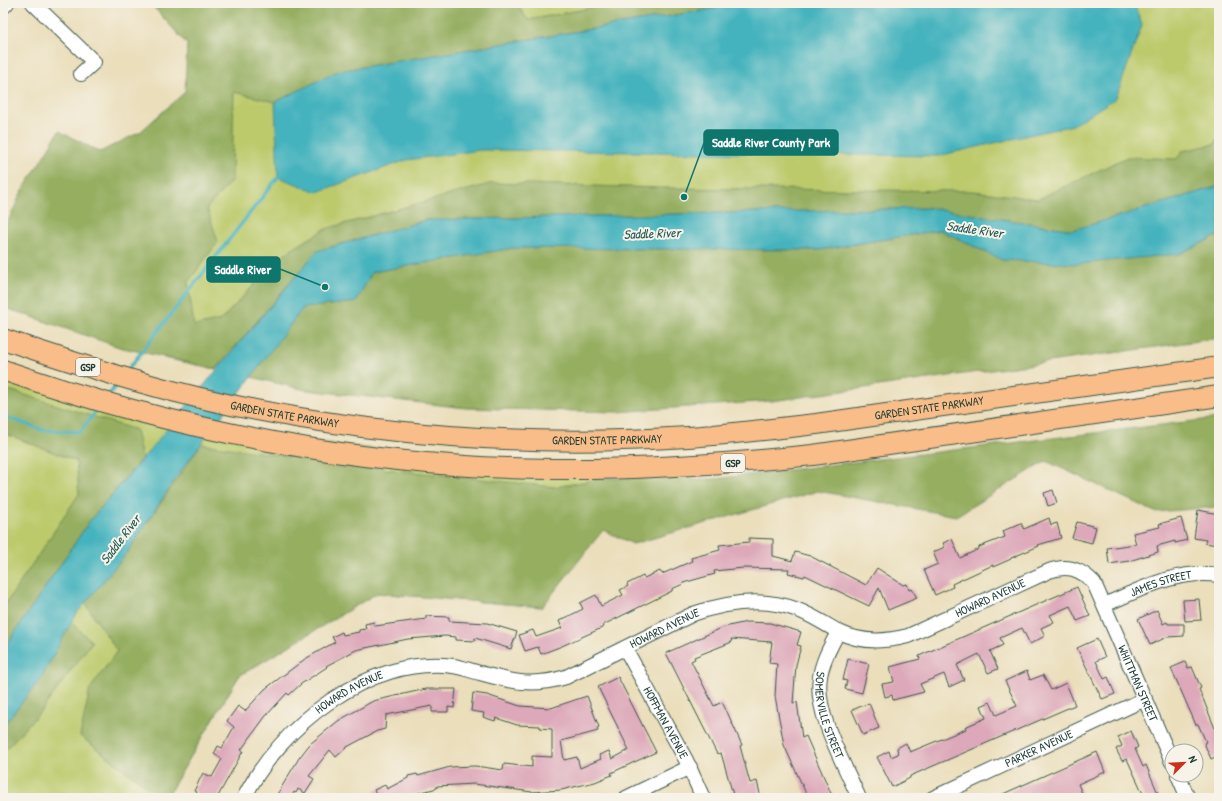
<svg xmlns="http://www.w3.org/2000/svg" width="1222" height="801" font-family="'Patrick Hand',sans-serif">
	<style>
		.green { fill: #bcca6c; stroke: #6e8450 }
		.forest { fill: #95ae60; stroke: #5a764a }
		.water { fill: #44b3be; stroke: #327879 }
		.lines { fill: none; stroke-linecap: round; stroke-linejoin: round }
		.stream { stroke: #44b3be; stroke-width: 3.5 }
		.building { fill: #dda8ba }
		.minor-casing { stroke: #3d5548; stroke-width: 16 }
		.highway-casing { stroke: #3d5548; stroke-width: 22 }
		.minor { stroke: #fff; stroke-width: 14 }
		.highway { stroke: #f8bd89; stroke-width: 20 }
		.labels { text-anchor: middle; stroke-width: 4; stroke-linejoin: round; paint-order: stroke }
		.shield { fill: #f7f3e8; stroke: #60746a; stroke-width: 1 }
		.shield-label { font-size: 11px; font-weight: bold; fill: #1f3d34 }
		.street-label { font-size: 12px; fill: #1f3d34; stroke: #f7f3e8 }
		.water-label { font-size: 13px; font-style: italic; fill: #285a56; stroke: #f7f3e8 }
		.leader { fill: none; stroke: #0f766e; stroke-width: 1.5 }
		.callout-dot { fill: #0f766e; stroke: #f7f3e8; stroke-width: 1.5 }
		.callout { fill: #0f766e; stroke: #0f766e; stroke-width: 1.5 }
		.callout-label { font-size: 13px; text-anchor: middle; font-weight: bold; fill: #fff }
	</style>
	<rect width="100%" height="100%" fill="#f7f3e8"/>
	<filter id="ink" filterUnits="userSpaceOnUse"><feTurbulence type="fractalNoise" baseFrequency=".025" numOctaves="2"/><feDisplacementMap in="SourceGraphic" scale="8" xChannelSelector="R" yChannelSelector="G"/><feConvolveMatrix kernelMatrix="1 2 1 2 8 2 1 2 1" color-interpolation-filters="sRGB"/></filter>
	<filter id="wash" filterUnits="userSpaceOnUse"><feTurbulence type="fractalNoise" baseFrequency=".012" numOctaves="4" result="noise"/><feDisplacementMap in="SourceGraphic" scale="16" xChannelSelector="R" yChannelSelector="G"/><feGaussianBlur stdDeviation="0.9" result="paint"/><feColorMatrix in="noise" values="0 0 0 0 0 0 0 0 0 0 0 0 0 0 0 0 0 1.4 0 .05"/><feComposite in="paint" operator="in"/></filter>
	<g filter="url(#wash)">
		<rect width="100%" height="100%" fill="#eadebb"/>
		<g class="green">
			<polygon points="418,3 1219,3 1219,186 930,208 426,220 317,251 216,369 164,358 202,73"/>
			<polygon points="3,373 116,416 605,478 542,607 377,593 239,676 166,798 3,798"/>
		</g>
		<g class="forest">
			<polygon points="150,3 516,3 528,20 615,3 748,3 338,71 275,102 234,92 232,180 207,208 218,242 188,282 194,326 221,320 281,256 325,229 493,183 662,188 973,191 1038,199 1127,157 1177,159 1182,151 1215,144 1219,137 1219,186 1073,230 930,208 426,220 317,251 216,369 119,347 3,307 3,221 7,224 20,195 59,131 100,152 140,132 185,92 187,44"/>
			<polygon points="940,230 1002,260 1179,254 1219,235 1219,338 772,401 617,412 466,408 306,390 251,377 303,308 356,302 372,272 513,248 819,250"/>
			<polygon points="3,388 136,430 142,458 89,522 3,650 3,608 79,494 76,461 3,433"/>
			<polygon points="1219,418 1219,507 1155,512 1046,461 956,516 818,491 633,544 603,530 542,607 377,593 239,676 166,798 162,798 80,736 90,689 117,651 85,603 126,554 201,444 366,467 555,487 605,478 714,479"/>
			<polygon points="71,622 92,642 41,711 3,752 3,726 40,680"/>
		</g>
		<g class="water">
			<polygon points="748,3 1134,3 1142,25 1116,98 1073,125 938,156 481,150 407,160 317,192 278,177 275,102 338,71"/>
			<polygon points="1219,186 1219,235 1179,254 1077,264 1002,260 940,230 819,250 513,248 372,272 356,302 303,308 180,472 126,554 76,614 40,680 3,726 3,650 89,522 317,251 427,220 930,208 1073,230"/>
		</g>
		<g class="lines">
			<g class="stream">
				<polyline points="126,372 278,177"/>
				<polyline points="108,396 119,382"/>
				<polyline points="3,416 43,430 80,432 99,407"/>
			</g>
		</g>
		<g id="blocks">
			<g class="building">
				<polygon points="1053,490 1057,503 1048,506 1044,493"/>
				<polygon points="1198,510 1219,514 1217,545 1205,543 1206,540 1194,538"/>
				<polygon points="1049,518 1051,525 1057,523 1061,538 1038,545 1039,546 1011,558 1011,559 993,567 993,565 952,584 953,587 935,595 924,570 938,564 933,552 945,547 943,543 952,539 960,558 979,549 979,547 1005,537 1003,531 1021,523 1024,529"/>
				<polygon points="1181,518 1187,540 1175,543 1175,541 1157,546 1158,552 1129,561 1109,564 1107,548 1136,544 1133,533 1160,527 1159,524"/>
				<polygon points="1077,522 1096,527 1092,543 1072,538"/>
				<polygon points="749,538 773,539 773,556 792,561 795,552 810,556 866,585 877,568 903,585 907,584 909,590 912,589 917,598 888,610 879,588 869,606 805,575 804,577 788,573 789,569 743,568 714,571 715,574 683,583 683,584 672,589 672,591 603,625 604,627 562,646 541,654 538,647 525,651 519,635 533,630 536,637 562,628 559,621 583,609 580,603 596,595 601,606 623,595 620,590 628,586 627,584 643,576 644,578 660,571 662,574 692,561 691,558 720,550 719,545 749,542"/>
				<polygon points="1077,587 1090,616 1077,621 1070,606 1050,615 1054,622 1041,628 1045,636 1030,644 1022,628 1000,638 1003,645 990,651 998,669 988,673 979,654 957,665 964,680 949,687 944,674 920,684 924,692 893,700 892,695 885,697 882,684 894,682 890,667 920,659 919,656"/>
				<polygon points="1199,599 1201,620 1185,621 1183,600"/>
				<polygon points="1157,610 1163,624 1167,622 1168,624 1184,624 1184,636 1167,637 1150,645 1138,619"/>
				<polygon points="426,616 449,617 449,621 487,623 517,632 511,649 475,638 475,641 456,640 456,637 445,636 408,639 356,650 326,666 327,667 301,684 289,695 287,693 265,717 241,750 243,751 217,798 194,798 197,792 194,791 203,773 212,777 222,759 214,754 218,746 222,748 234,727 227,721 238,706 245,711 265,689 305,659 335,642 332,637 342,632 343,635 359,632 359,630 366,629 365,624 374,622 375,626 426,619"/>
				<polygon points="747,622 770,623 801,632 797,645 801,646 796,665 793,703 797,702 802,738 806,736 833,798 808,798 784,745 775,696 777,664 769,663 772,642 731,639 732,642 694,657 695,659 691,661 714,706 722,702 728,714 742,745 740,746 750,783 757,781 761,798 734,798 721,753 717,754 666,653 724,627"/>
				<polygon points="1097,639 1105,657 1096,661 1104,679 1108,677 1115,694 1102,699 1077,648"/>
				<polygon points="848,659 869,664 862,693 845,689 847,681 843,680"/>
				<polygon points="1185,662 1188,668 1192,667 1201,688 1199,689 1216,731 1219,730 1219,755 1211,759 1204,743 1206,742 1198,724 1196,725 1171,668"/>
				<polygon points="1027,671 1030,680 1043,675 1051,690 1066,683 1075,705 910,776 910,778 892,787 877,757 889,751 891,757 898,754 897,748 906,743 910,752 966,729 965,727 986,718 981,706 990,702 996,715 1017,706 1005,681"/>
				<polygon points="618,677 656,752 611,773 612,775 595,782 561,790 532,792 474,784 437,786 437,788 407,796 408,798 370,798 376,795 374,790 385,785 387,789 408,778 408,776 417,774 418,776 450,767 475,766 503,770 504,764 532,767 532,756 552,757 552,729 540,728 540,726 517,725 496,718 495,721 483,717 484,713 471,711 473,693 487,695 520,706 551,708 587,696 599,727 597,728 598,731 561,741 564,760 577,757 580,768 601,759 599,755 609,751 612,759 629,750 598,687"/>
				<polygon points="426,689 456,689 454,708 448,707 448,712 432,712 432,706 386,715 385,729 377,731 347,747 336,757 330,750 309,776 314,779 305,793 298,789 296,793 294,792 291,798 275,798 299,758 310,744 338,721 373,701"/>
				<polygon points="869,703 879,728 863,735 852,710"/>
				<polygon points="1131,731 1138,747 1135,749 1143,767 1146,765 1160,798 1145,798 1127,759 1122,761 1116,749 1122,746 1118,737"/>
				<polygon points="1097,752 1105,772 1078,784 1084,798 994,798"/>
			</g>
		</g>
	</g>
	<g filter="url(#ink)">
		<use href="#blocks" fill-opacity="0" stroke="#3d5548" stroke-width="1"/>
		<g class="lines">
			<g class="minor-casing">
				<g id="minor">
					<polyline points="33,3 94,62 81,74"/>
					<polyline points="3,7 7,3"/>
					<path id="s1" d="M1104,605C1142,589 1177,569 1219,575"/>
					<path id="s2" d="M838,632C831,646 822,661 820,677C814,713 845,765 859,798"/>
					<path id="s3" d="M625,648L686,760L703,798"/>
					<polyline points="1178,775 1188,798"/>
					<path id="s4" d="M244,798C280,726 369,655 453,666C462,667 471,671 480,673C512,682 533,687 566,677L693,614C727,602 764,597 798,610C813,616 825,624 839,632C861,643 885,642 908,636L1049,571C1067,564 1081,569 1094,583L1172,762"/>
					<polyline points="626,798 690,767"/>
					<path id="s5" d="M933,798L1145,699"/>
				</g>
			</g>
			<g class="highway-casing">
				<g id="highway">
					<path id="s6" d="M3,339C89,368 177,396 267,412C405,438 548,446 688,437C731,434 773,429 816,424L1219,367"/>
					<path d="M3,370C178,431 367,468 553,469C640,470 726,464 813,455L1219,396"/>
				</g>
			</g>
			<use href="#minor" class="minor"/>
			<use href="#highway" class="highway"/>
		</g>
	</g>
	<g class="labels">
		<g class="shield">
			<rect x="76" y="358" width="24" height="18" rx="3"/>
			<rect x="721" y="454" width="24" height="18" rx="3"/>
		</g>
		<g class="shield-label">
			<text x="88" y="371">GSP</text>
			<text x="733" y="467">GSP</text>
		</g>
		<g class="street-label">
			<text dy="4" stroke="none"><textPath href="#s6" startOffset="940">GARDEN STATE PARKWAY</textPath></text>
			<text dy="4" stroke="none"><textPath href="#s6" startOffset="292">GARDEN STATE PARKWAY</textPath></text>
			<text dy="4" stroke="none"><textPath href="#s6" startOffset="616">GARDEN STATE PARKWAY</textPath></text>
			<text dy="4" stroke="none"><textPath href="#s1" startOffset="61">JAMES STREET</textPath></text>
			<text dy="4" stroke="none"><textPath href="#s4" startOffset="834">HOWARD AVENUE</textPath></text>
			<text dy="4" stroke="none"><textPath href="#s4" startOffset="487">HOWARD AVENUE</textPath></text>
			<text dy="4" stroke="none"><textPath href="#s4" startOffset="1058">WHITTMAN STREET</textPath></text>
			<text dy="4" stroke="none"><textPath href="#s4" startOffset="152">HOWARD AVENUE</textPath></text>
			<text dy="4" stroke="none"><textPath href="#s2" startOffset="88">SOMERVILLE STREET</textPath></text>
			<text dy="4" stroke="none"><textPath href="#s3" startOffset="85">HOFFMAN AVENUE</textPath></text>
			<text dy="4" stroke="none"><textPath href="#s5" startOffset="117">PARKER AVENUE</textPath></text>
		</g>
		<g class="water-label">
			<text transform="translate(975 229) rotate(8)" y="5">Saddle River</text>
			<text transform="translate(652 233) rotate(-2)" y="5">Saddle River</text>
			<text transform="translate(120 539) rotate(-53)" y="5">Saddle River</text>
		</g>
	</g>
	<path class="leader" d="M684 197L704 143M325 287L280 269"/>
	<g class="callout-dot">
		<circle cx="684" cy="197" r="4"/>
		<circle cx="325" cy="287" r="4"/>
	</g>
	<g class="callout">
		<rect x="704" y="130" width="134" height="25" rx="4"/>
		<rect x="207" y="257" width="73" height="25" rx="4"/>
	</g>
	<g class="callout-label">
		<text x="771" y="147">Saddle River County Park</text>
		<text x="243" y="274">Saddle River</text>
	</g>
	<rect width="1222" height="801" fill="none" stroke="#f7f3e8" stroke-width="16"/>
	<g transform="translate(1184 763) rotate(66)"><circle r="19" fill="#f7f3e8" stroke="#a1aaa0"/>
	<path d="M0-3L7 15L0 10L-7 15Z" fill="#c8321e"/>
	<text y="-6" font-size="11" font-weight="bold" text-anchor="middle" fill="#1f3d34">N</text>
	</g>
</svg>
